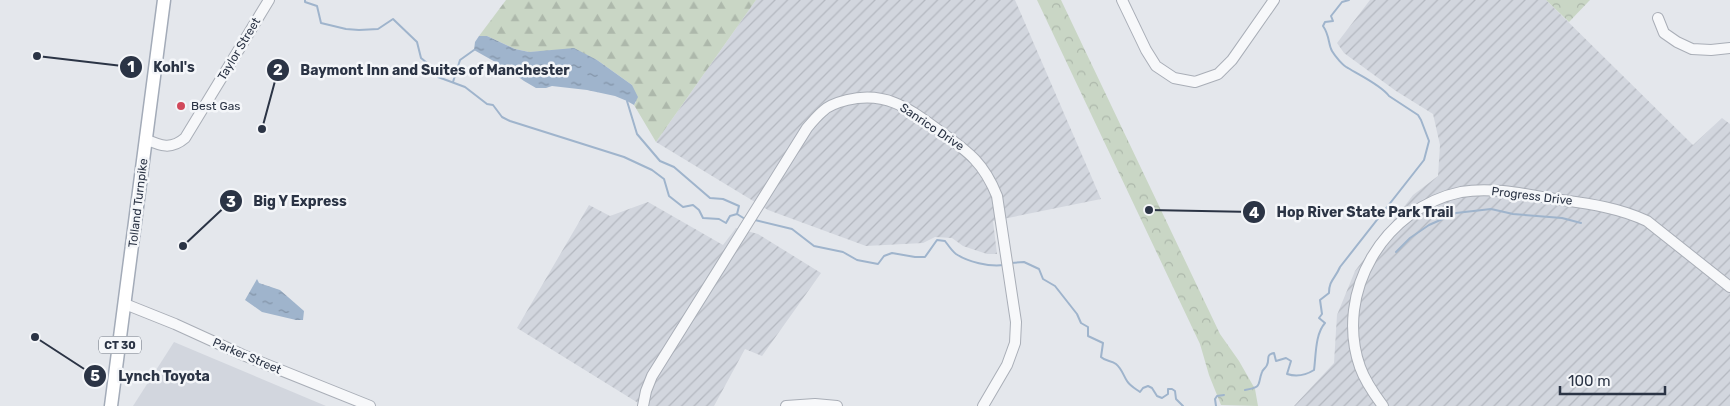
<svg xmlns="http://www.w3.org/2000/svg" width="1730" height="406" font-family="Rubik,sans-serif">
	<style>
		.built { fill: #d2d6de }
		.industrial { fill: url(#industrial-furrows) }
		.forest { fill: url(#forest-firs) }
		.park { fill: url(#park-crowns) }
		.water { fill: url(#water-ripples) }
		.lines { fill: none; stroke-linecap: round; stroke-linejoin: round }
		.stream { stroke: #9fb4cc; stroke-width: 2 }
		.minor-casing { stroke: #a9aeb7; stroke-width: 12 }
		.major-casing { stroke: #a3abb8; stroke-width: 15 }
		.minor { stroke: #f7f8fa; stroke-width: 10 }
		.major { stroke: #fff; stroke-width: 12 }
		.poi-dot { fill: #d1495b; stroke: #f4f6f9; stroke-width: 2 }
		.labels { text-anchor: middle; stroke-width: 5; stroke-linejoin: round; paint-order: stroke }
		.shield { fill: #f4f6f9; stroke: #676e7b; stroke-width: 1 }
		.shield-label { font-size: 11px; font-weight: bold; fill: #2b3445 }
		.street-label { font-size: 12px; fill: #2b3445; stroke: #f4f6f9 }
		.poi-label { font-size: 12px; fill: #2b3445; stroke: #f4f6f9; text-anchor: start }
		.leader { fill: none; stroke: #2b3445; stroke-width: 2 }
		.callout-dot { fill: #2b3445; stroke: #f4f6f9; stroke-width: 2 }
		.mark-label { font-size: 15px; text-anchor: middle; font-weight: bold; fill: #fff }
		.callout-label { font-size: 14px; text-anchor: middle; font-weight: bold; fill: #2b3445; stroke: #f4f6f9; stroke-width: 5; stroke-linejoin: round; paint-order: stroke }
	</style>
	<defs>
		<pattern id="industrial-furrows" width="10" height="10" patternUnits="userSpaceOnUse" patternTransform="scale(1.25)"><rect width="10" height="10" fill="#d2d6de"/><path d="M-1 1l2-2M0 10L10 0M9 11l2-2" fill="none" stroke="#b4b8c0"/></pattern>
		<pattern id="forest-firs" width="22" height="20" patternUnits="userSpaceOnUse" patternTransform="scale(1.25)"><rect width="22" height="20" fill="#c9d6c5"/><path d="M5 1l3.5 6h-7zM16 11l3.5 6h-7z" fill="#adb8ab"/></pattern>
		<pattern id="park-crowns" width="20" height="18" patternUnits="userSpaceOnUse" patternTransform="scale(1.25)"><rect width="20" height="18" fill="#c9d6c5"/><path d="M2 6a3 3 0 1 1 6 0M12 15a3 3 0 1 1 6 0" fill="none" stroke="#adb8ab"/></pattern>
		<pattern id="water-ripples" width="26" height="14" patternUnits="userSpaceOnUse" patternTransform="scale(1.25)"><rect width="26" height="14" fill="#9fb4cc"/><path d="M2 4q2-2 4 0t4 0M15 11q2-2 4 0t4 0" fill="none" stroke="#8293a7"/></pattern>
	</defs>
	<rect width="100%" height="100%" fill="#e4e7ec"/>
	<polygon class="built" points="174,342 326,406 133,406"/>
	<g class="industrial">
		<polygon points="756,0 1015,0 1101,199 993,221 997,254 987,254 963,246 952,238 935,237 923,243 866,246 768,210 656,142"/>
		<polygon points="1370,0 1546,0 1693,145 1722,118 1730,124 1730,406 1294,406 1334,363 1337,315 1355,271 1413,195 1438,176 1440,145 1433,114 1396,91 1344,53 1337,43"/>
		<polygon points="648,202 723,245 736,228 758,234 821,273 762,356 745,349 714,406 643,406 517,328 589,205 610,216"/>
	</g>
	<polygon class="forest" points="506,0 756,0 656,142 634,105 636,102 632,85 597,60 574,49 529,52 515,49 487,36 479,36"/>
	<g class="park">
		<polygon points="1037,0 1061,0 1220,334 1239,361 1255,389 1258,406 1221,405 1209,375 1200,344"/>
		<polygon points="1546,0 1590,0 1569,22"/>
	</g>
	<g class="water">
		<polygon points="479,36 487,36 515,49 529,52 574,48 597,60 632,85 638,97 634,105 627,101 615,96 587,90 552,86 546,88 536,88 524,81 506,68 474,50 475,42"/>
		<polygon points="257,279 259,283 280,290 304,311 303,320 296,320 262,312 245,300"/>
	</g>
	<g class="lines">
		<g class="stream">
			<polyline points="305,0 305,2 317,6 321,23 346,29 359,30 378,29 393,19 417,42 421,58 432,67 438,77 465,87 487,104 493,105 502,117 510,121 624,157 652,170 664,179 669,196 683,207 693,205 699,210 703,218 719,219 726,223 730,216 737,214 745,219"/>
			<polyline points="453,82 460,60 474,50"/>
			<polyline points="627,101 637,134 660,161 674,167 710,198 723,199 739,206 737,214"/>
			<path d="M755,220L792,229L814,246L843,252L857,260L878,264L884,256L892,253L915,257H925L937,240L945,241C948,245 952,251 956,254C968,262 989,267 1004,265"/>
			<polyline points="1396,252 1410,238 1429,225 1456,213 1491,209 1513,214 1562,218 1581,223"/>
			<path d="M1011,263L1024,262L1039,269L1043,279L1055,286L1077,314L1081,323L1088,327V336L1103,343L1101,357C1106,362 1111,360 1116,364C1122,369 1123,375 1127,381C1130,386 1136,389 1140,392L1143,388L1148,386L1152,388L1157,396L1162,398L1168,394V389H1172L1175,391L1176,399L1183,406"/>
			<path d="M1245,390C1263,387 1257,385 1262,372C1263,369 1266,368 1267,365C1270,359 1265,355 1274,353L1276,361L1286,358L1291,361L1287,374C1296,377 1306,375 1314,370C1316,356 1315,334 1325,323L1319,318L1322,314L1320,300L1329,293C1329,280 1335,279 1340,267L1424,160L1429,141L1421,120L1418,115L1389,96C1381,85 1359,75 1348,68C1343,66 1335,56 1332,51C1328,44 1330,36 1323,26L1325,22L1333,21L1331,16L1342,2L1349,0"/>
			<polyline points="1216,406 1215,399 1217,396 1224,395"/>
		</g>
		<g class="minor-casing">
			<g id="minor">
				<polyline points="1122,0 1146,50 1156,66 1174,78 1195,82 1218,74 1232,60 1274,0"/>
				<polyline points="1658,18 1664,33 1677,42 1692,49 1711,50 1730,48"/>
				<path d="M145,139C161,146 171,150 185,138L269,0"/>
				<polyline points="125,304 175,324 243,355 370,406"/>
				<path d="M643,406L646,391L652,376L807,128C812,122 817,116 823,111C829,105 839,102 847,100C886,91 908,108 937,129C967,151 983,161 997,196L1016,322L1015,343L1007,365L983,406"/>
				<polyline points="786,406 815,404 837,406"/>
				<path d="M1383,406C1374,394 1365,381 1360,367C1334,292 1384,208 1461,192C1489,187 1520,193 1548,198C1582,203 1615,206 1647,221L1730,287"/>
			</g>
		</g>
		<g class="major-casing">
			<polyline id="major" points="111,406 164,0"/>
		</g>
		<use href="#minor" class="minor"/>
		<use href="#major" class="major"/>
	</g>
	<circle class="poi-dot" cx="181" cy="106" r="5"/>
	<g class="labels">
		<rect class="shield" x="99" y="336.5" width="42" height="17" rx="4"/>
		<g class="shield-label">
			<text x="120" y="349">CT 30</text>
		</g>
		<g class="street-label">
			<text transform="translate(239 49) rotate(-59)" y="4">Taylor Street</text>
			<text transform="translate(932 127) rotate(34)" y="4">Sanrico Drive</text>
			<text transform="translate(1532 196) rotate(7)" y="4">Progress Drive</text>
			<text transform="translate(138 203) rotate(-83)" y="4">Tolland Turnpike</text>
			<text transform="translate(247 356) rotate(23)" y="4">Parker Street</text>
		</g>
		<g class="poi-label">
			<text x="191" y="110">Best Gas</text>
		</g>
	</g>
	<path class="leader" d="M37 56L131 67M262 129L278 70M183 246L231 201M1149 210L1254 212M35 337L95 376"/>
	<g class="callout-dot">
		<circle cx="37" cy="56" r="5"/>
		<circle cx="262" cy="129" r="5"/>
		<circle cx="183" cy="246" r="5"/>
		<circle cx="1149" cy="210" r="5"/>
		<circle cx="35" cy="337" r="5"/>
		<circle cx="131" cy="67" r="12"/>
		<circle cx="278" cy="70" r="12"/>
		<circle cx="231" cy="201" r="12"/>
		<circle cx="1254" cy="212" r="12"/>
		<circle cx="95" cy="376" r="12"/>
	</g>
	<g class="mark-label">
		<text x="131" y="72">1</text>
		<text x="278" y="75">2</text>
		<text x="231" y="207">3</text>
		<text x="1254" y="218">4</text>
		<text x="95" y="381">5</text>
	</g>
	<g class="callout-label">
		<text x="174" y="72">Kohl's</text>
		<text x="435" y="75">Baymont Inn and Suites of Manchester</text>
		<text x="300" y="206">Big Y Express</text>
		<text x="1365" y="217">Hop River State Park Trail</text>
		<text x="164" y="381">Lynch Toyota</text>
	</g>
	<path d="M1560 386v8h105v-8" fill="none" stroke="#2b3445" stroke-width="2.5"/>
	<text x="1568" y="386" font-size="15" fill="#2b3445" stroke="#f4f6f9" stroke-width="4" paint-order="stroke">100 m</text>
</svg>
